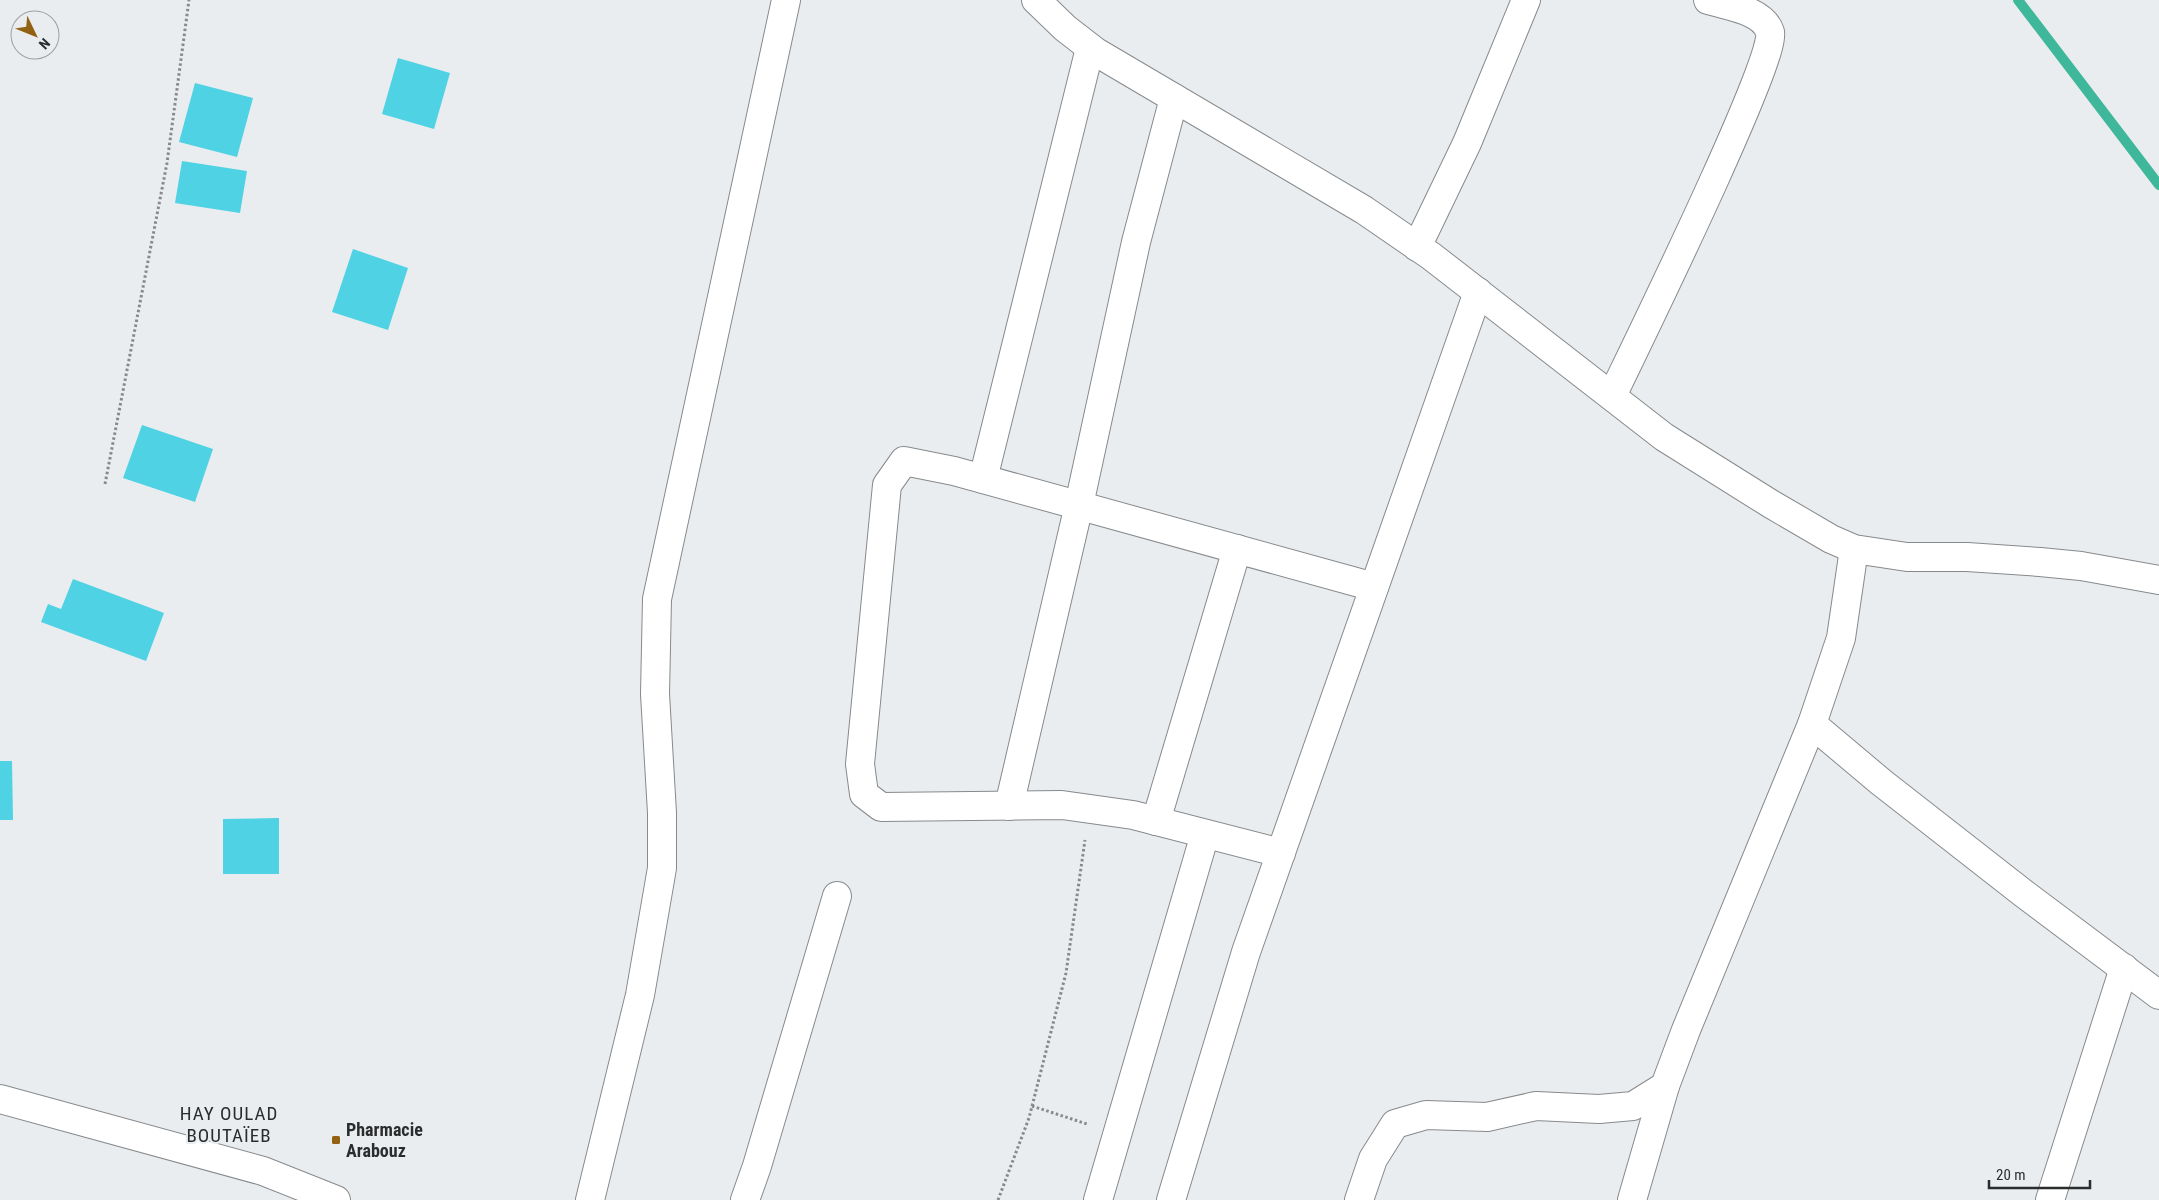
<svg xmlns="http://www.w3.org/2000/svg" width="2159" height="1200" font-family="'Roboto Condensed',sans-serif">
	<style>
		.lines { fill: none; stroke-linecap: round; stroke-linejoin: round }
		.stream { stroke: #3eb79a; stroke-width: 10 }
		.building { fill: #4fd2e3 }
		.minor-casing { stroke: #878a8c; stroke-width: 30 }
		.path { stroke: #87898b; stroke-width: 3; stroke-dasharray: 2.5 2.5; stroke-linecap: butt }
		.minor { stroke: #fff; stroke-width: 28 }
		.poi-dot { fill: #936112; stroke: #eaedef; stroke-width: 2 }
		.labels { text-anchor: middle; stroke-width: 4; stroke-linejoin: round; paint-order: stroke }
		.poi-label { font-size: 18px; font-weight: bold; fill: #2b2c2d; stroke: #eaedef; text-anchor: start }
		.neighbourhood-label { font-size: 19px; letter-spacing: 1px; fill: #2b2c2d; stroke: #eaedef }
	</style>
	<rect width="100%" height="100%" fill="#eaedef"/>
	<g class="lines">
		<polyline class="stream" points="2018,0 2159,185"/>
	</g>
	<g class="building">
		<polygon points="398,58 450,73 434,129 382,114"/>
		<polygon points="195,83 253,98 237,157 179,142"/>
		<polygon points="182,161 247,171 240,213 175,203"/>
		<polygon points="353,249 408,268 388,330 332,312"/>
		<polygon points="142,425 213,449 195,502 123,478"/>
		<polygon points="73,579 164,613 146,661 41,622 48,604 61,609"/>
		<polygon points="0,761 12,761 13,820 0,820"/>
		<polygon points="279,818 279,874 223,874 223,819"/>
	</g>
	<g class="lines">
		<g class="minor-casing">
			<g id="minor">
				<polyline points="1036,0 1065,28 1096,52 1364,210 1431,256 1664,437 1771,504 1831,539 1854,549 1907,557 1967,557 2040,562 2081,566 2159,580"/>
				<polyline points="1417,247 1467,143 1526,0"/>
				<path d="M1612,396C1633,352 1778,57 1770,32C1763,10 1727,6 1708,0"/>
				<polyline points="983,479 1090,48"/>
				<polyline points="1854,549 1841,638 1812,724 1881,782 2023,893 2159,995"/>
				<polyline points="1009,806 1079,505 1136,242 1174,98"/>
				<polyline points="1156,821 1237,549"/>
				<polyline points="1281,853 1133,815 1062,805 881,807 864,794 860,764 887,485 904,461 954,471 1374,587"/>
				<polyline points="0,1099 263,1171 336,1200"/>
				<polyline points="590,1200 640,995 662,868 662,813 655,694 657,599 786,0"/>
				<polyline points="745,1200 757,1166 837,896"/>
				<polyline points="1098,1200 1205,834"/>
				<polyline points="1171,1200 1246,952 1478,292"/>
				<polyline points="1359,1200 1373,1159 1395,1124 1426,1115 1487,1117 1536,1106 1599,1109 1633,1106 1665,1086 1686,1030 1812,724"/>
				<polyline points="1632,1200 1665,1086"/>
				<polyline points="2050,1200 2124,968"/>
			</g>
		</g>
		<g class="path">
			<polyline points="105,484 167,163 189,0"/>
			<polyline points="1032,1106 1087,1124"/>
			<polyline points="998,1200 1029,1118 1066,973 1085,840"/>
		</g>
		<use href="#minor" class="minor"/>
	</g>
	<rect class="poi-dot" x="331" y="1135" width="10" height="10" rx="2.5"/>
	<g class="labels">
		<g class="poi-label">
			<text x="346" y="1136">Pharmacie<tspan x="346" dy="21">Arabouz</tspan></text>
		</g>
		<g class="neighbourhood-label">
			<text x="229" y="1120">HAY OULAD<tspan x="229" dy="22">BOUTAÏEB</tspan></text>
		</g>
	</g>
	<g transform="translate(35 35) rotate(133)"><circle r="24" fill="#eaedef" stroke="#9ea0a1"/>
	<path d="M0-4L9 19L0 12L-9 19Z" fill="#936112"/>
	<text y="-8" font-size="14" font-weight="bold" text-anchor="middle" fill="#2b2c2d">N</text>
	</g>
	<path d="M1989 1180v8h101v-8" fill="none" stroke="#2b2c2d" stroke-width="2.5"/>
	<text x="1996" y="1180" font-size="15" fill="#2b2c2d" stroke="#eaedef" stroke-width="4" paint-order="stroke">20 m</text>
</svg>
